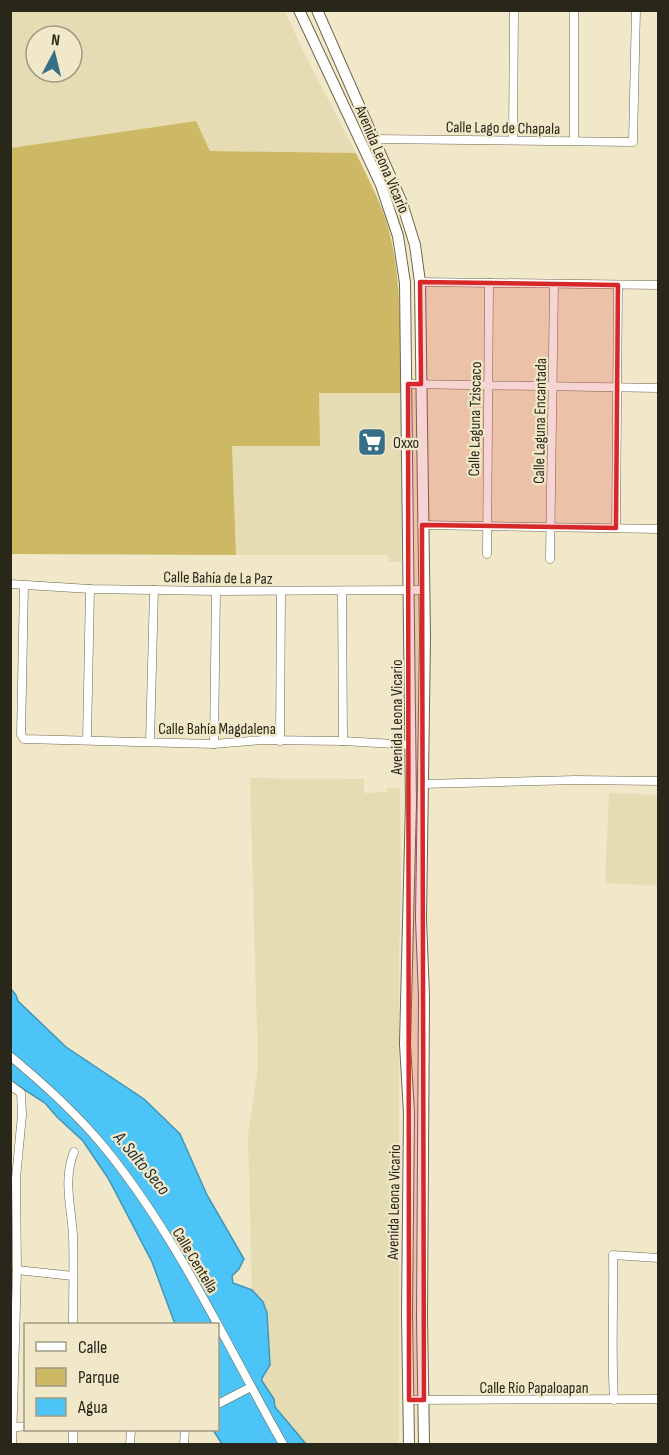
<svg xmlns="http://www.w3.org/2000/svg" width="669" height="1455" font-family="'Sofia Sans Condensed',sans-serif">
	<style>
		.built { fill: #e6dcb4; fill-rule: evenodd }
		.green { fill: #cdb865 }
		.water { fill: #4cc4f8; stroke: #4295b5; stroke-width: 1.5 }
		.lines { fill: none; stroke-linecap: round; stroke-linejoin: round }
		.minor-casing { stroke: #6f674b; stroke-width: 9 }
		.tertiary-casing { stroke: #6f674b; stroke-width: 12 }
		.minor { stroke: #fff; stroke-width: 8 }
		.tertiary { stroke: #fff; stroke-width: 10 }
		.marked { fill: #d62828; fill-opacity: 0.2; stroke: #d62828; stroke-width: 4.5; stroke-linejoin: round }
		.labels { text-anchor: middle; stroke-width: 4.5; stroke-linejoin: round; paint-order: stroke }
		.street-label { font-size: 16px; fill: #29261a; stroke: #f0e8c8 }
		.poi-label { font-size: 16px; fill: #29261a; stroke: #f0e8c8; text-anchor: start }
		.water-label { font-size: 18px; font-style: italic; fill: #1a2e38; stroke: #f0e8c8 }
	</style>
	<rect width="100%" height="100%" fill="#f0e8c8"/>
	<g class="built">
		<path d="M10,11H285L303,51L356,153L210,151L196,121L11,148ZM36,36H72V72H36Z"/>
		<polygon points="319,393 401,393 401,562 389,562 388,555 236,555 232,446 319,446"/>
		<polygon points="250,778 364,779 364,793 387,792 387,788 400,788 401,886 399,961 399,1444 306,1444 275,1407 274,1399 262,1381 262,1378 270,1365 269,1339 268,1324 258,1295 252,1290 248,1136 258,1067"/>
		<polygon points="609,793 658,795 658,886 605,883"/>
	</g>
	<path class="green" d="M196,121L210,151L356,153C366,174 377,195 385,217C403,273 400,335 401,393H319L320,446H232L236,555L11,554V148Z"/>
	<polygon class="water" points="11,989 16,995 18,1001 66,1047 144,1099 180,1134 207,1195 244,1259 239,1269 232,1276 233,1283 252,1290 263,1302 267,1313 270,1365 262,1378 262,1381 274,1399 275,1407 306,1444 222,1444 213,1430 218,1430 218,1324 175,1324 152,1262 108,1178 83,1141 57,1117 45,1103 11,1081"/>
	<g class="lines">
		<g class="minor-casing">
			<g id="minor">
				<polyline points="374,139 633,142 636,10"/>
				<polyline points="513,140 514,10"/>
				<polyline points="574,141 574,10"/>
				<polyline points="420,282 658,285"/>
				<polyline points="408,384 658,388"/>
				<polyline points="422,525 658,529"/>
				<polyline points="616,528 618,285"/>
				<polyline points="487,554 489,283"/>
				<polyline points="550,559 554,284"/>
				<polyline points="10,584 90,589 216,591 425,590"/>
				<polyline points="24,586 21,735 24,739 214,744 263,740 343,741 411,745"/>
				<polyline points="342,592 343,741"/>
				<polyline points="87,740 90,589"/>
				<polyline points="280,741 281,592"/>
				<polyline points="150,742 154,590"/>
				<polyline points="214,744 216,591"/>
				<polyline points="422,784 576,780 658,781"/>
				<path d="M10,1056C44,1084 77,1114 105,1148C178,1238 226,1344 283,1444"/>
				<polyline points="10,1085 21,1093 22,1115 16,1178 17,1270 12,1444"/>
				<polyline points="17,1270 73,1276"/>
				<path d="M73,1324C73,1295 74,1265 73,1235C71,1206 63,1179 74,1152"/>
				<polyline points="409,1400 658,1399"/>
				<path d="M614,1400C611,1352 614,1304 613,1255L658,1258"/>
				<polyline points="218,1404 251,1387"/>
				<polyline points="10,1428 26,1426"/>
				<polyline points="73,1444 73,1430"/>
				<polyline points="130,1444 131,1430"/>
				<polyline points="184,1444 185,1430"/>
			</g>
		</g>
		<g class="tertiary-casing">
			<g id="tertiary">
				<polyline points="299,10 381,185 398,236 405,283 411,803 405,1044 409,1113 407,1314 409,1444"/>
				<polyline points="317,10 402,203 415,245 420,282 425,637 421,919 424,997 422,1317 424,1444"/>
			</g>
		</g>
		<use href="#minor" class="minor"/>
		<use href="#tertiary" class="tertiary"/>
	</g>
	<path class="marked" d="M420,282L618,285L616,528L422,525L424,1400H409L408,384H421Z"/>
	<defs>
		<g id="supermarket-square" transform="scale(1.5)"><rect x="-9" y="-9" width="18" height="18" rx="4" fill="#376f89" stroke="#f0e8c8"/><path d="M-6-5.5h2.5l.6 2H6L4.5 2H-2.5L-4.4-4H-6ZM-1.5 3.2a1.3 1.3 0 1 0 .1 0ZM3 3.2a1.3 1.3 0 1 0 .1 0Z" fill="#fff"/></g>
	</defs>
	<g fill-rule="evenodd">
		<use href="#supermarket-square" x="372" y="442"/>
	</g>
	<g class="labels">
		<g class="street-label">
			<text transform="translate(503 127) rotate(1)" y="6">Calle Lago de Chapala</text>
			<text transform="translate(383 159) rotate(67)" y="6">Avenida Leona Vicario</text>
			<text transform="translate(474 419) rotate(-89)" y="6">Calle Laguna Tziscaco</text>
			<text transform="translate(539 421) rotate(-89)" y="6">Calle Laguna Encantada</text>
			<text transform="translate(218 577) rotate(1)" y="6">Calle Bahía de La Paz</text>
			<text transform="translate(396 717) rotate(-90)" y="6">Avenida Leona Vicario</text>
			<text x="217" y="734">Calle Bahía Magdalena</text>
			<text transform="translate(393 1202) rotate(-89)" y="6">Avenida Leona Vicario</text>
			<text transform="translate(196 1260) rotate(59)" y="6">Calle Centella</text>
			<text x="534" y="1393">Calle Río Papaloapan</text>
		</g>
		<g class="poi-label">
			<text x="393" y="448">Oxxo</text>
		</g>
		<g class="water-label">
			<text transform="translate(142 1163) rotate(50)" y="6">A. Salto Seco</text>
		</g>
	</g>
	<rect width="669" height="1455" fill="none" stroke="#29261a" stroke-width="24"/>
	<rect x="24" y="1323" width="195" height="108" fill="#f0e8c8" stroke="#a09a82" stroke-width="1.5"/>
	<rect x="36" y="1342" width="30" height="9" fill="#ffffff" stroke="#a09a82" stroke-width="1.5"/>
	<text x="78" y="1353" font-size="18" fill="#29261a">Calle</text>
	<rect x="36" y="1368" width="30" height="18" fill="#cdb865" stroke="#a09a82" stroke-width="1.5"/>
	<text x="78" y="1383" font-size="18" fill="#29261a">Parque</text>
	<rect x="36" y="1398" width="30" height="18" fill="#4cc4f8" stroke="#a09a82" stroke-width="1.5"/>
	<text x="78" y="1413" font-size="18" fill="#29261a">Agua</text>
	<g transform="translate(54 54) rotate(7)"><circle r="28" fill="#f0e8c8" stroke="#a09a82" stroke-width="1.5"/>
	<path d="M0-4.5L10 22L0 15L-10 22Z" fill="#376f89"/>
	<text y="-9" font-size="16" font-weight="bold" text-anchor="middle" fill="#29261a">N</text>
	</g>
</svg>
